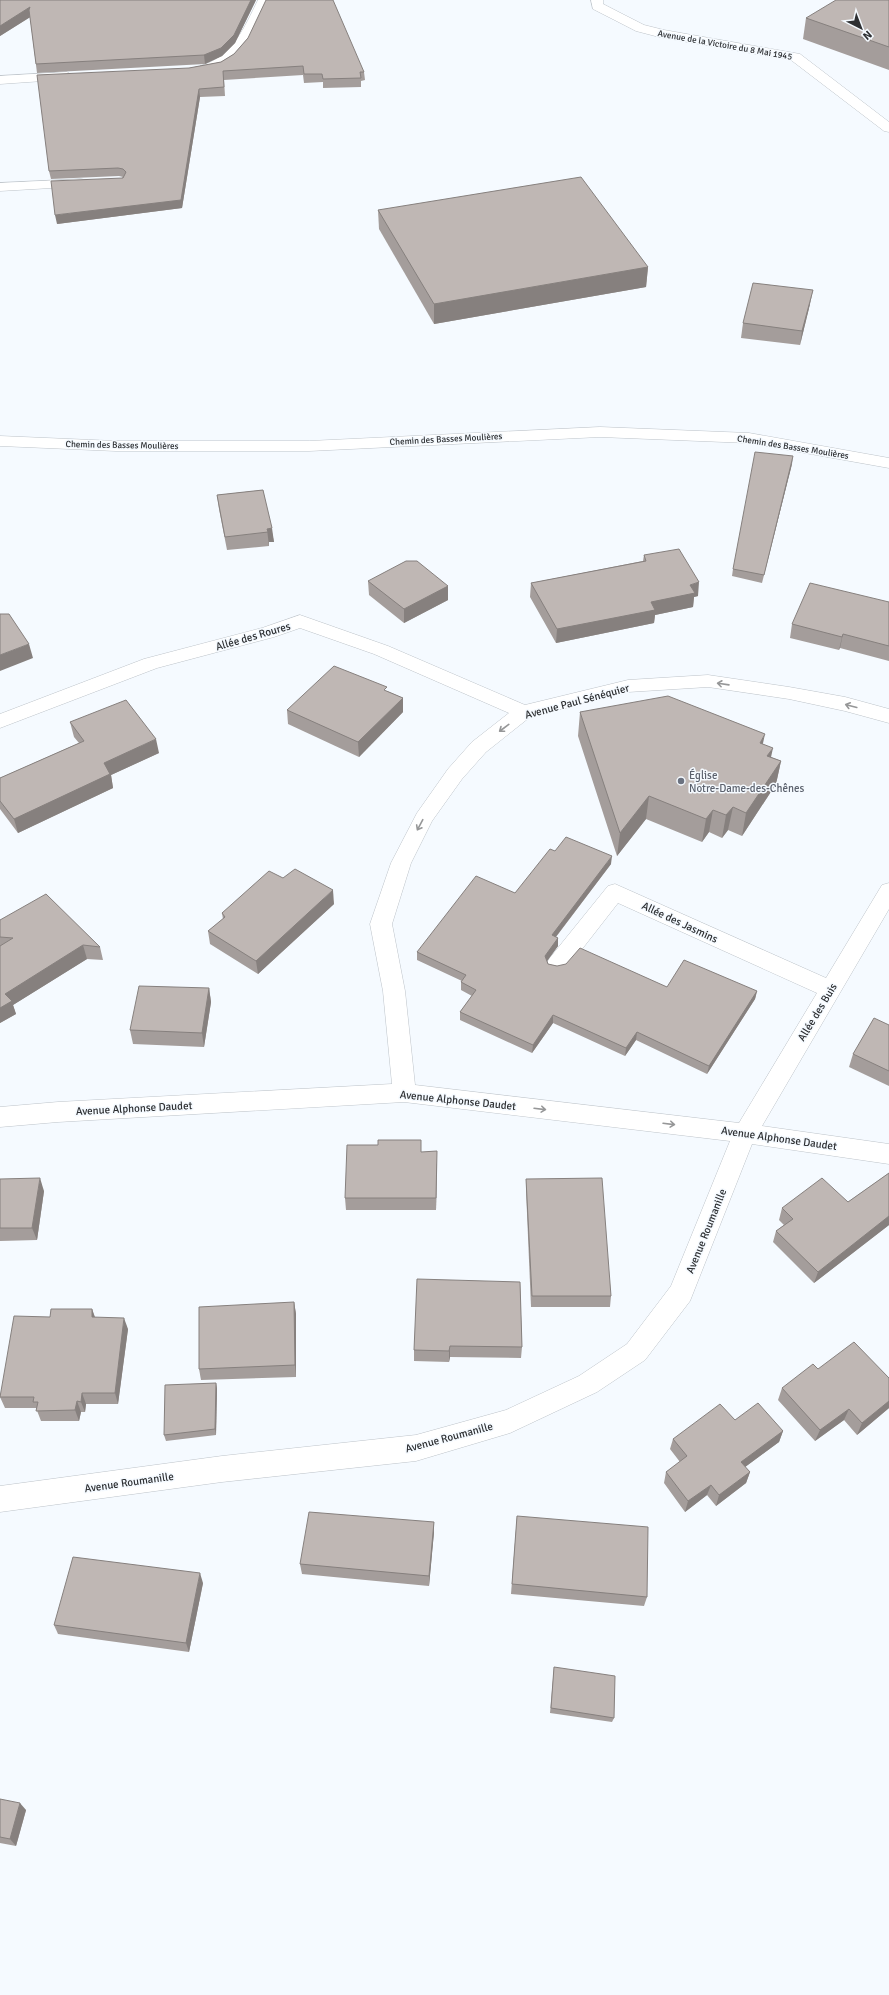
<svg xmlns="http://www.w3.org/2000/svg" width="889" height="1995" font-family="Signika,sans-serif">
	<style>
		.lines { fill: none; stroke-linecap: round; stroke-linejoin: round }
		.minor-casing { stroke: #bdc3c9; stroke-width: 1 }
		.minor { fill: #fff; fill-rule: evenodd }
		.wall { fill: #a49d9b }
		.shaded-wall { fill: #86807e }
		.building { fill: #bfb7b4; stroke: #86807e }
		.oneway { stroke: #969798 }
		.worship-dot { fill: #6b7280; stroke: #f5faff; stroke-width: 1.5 }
		.labels { text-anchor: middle; stroke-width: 3; stroke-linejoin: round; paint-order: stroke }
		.far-street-label { font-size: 9px; fill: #2d2f32; stroke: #f5faff }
		.street-label { font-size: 11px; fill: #2d2f32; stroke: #f5faff }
		.worship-label { font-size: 11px; fill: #5b616d; stroke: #f5faff; text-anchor: start }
	</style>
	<rect width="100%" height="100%" fill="#f5faff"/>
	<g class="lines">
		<g class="minor-casing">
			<g id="minor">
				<path d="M258,0H270C259,24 235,80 200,72L199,69L200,66C233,57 244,28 258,0Z"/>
				<polygon points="591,0 603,0 603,4 644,25 664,30 800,54 889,122 889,132 884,131 791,60 659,37 636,31 593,9"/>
				<polygon points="67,72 73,76 72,79 0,84 0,76"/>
				<polygon points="81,179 86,180 88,183 86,186 0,191 0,183"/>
				<polygon points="600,427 749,433 889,458 889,468 749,443 600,437 309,451 116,451 0,446 0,436 116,441 309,441"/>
				<polygon points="300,615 388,646 525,705 628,680 708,675 789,687 845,697 889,709 889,723 845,711 789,699 708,687 628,692 530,717 486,752 462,779 432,821 411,863 392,924 405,991 415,1085 739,1123 817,993 618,903 565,971 557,973 549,971 546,965 549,959 608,886 615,884 826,978 882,885 889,883 889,909 762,1126 889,1144 889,1164 752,1144 690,1301 645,1360 597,1392 510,1433 416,1461 222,1482 0,1512 0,1486 222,1456 416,1435 506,1410 579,1376 627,1344 671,1286 730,1141 404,1102 58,1122 0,1127 0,1107 58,1102 392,1084 383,991 370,924 391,863 417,813 448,769 472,742 509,713 374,654 300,628 274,637 157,668 0,728 0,714 144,659 262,628"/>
			</g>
		</g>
		<use href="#minor" class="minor"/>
	</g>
	<g class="wall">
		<polygon points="0,0 256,0 235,43 222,56 205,64 37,73 30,17 0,36"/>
		<polygon points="889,0 889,70 803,39 806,18"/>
		<polygon points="248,38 364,72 365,80 361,81 361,87 323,88 323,82 304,83 303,75 224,80 225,96 200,97 182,208 57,224 123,177 119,176 51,179 49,171 189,68 221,62 234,54"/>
		<polygon points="378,210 648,267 646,287 434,324 379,229"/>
		<polygon points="810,304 800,345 741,338 743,323"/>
		<polygon points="792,464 762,583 732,576 733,569"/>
		<polygon points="263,490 274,542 269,542 269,546 227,550 219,509 217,495"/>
		<polygon points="644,555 698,596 694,597 693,607 655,615 654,623 556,643 530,597 531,583 643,561"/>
		<polygon points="368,581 448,586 448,600 404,623 369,595"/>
		<polygon points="889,602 889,661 840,648 839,650 790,638 792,624"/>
		<polygon points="387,691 403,698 403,712 359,757 288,724 287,710"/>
		<polygon points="580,712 763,744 771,757 781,761 776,784 742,836 728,830 722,838 709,832 702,842 646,819 617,856 578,736"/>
		<polygon points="70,722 159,753 111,775 113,788 18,833 0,809 0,778 79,743 74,737"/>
		<polygon points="555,851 611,864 556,937 558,938 558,946 547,961 548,964 557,966 667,987 757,991 755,999 707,1074 636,1040 625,1056 553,1023 532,1053 460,1020 460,1012 472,996 461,990 461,982 462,981 417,960 417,952 515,893"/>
		<polygon points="283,878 334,904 258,974 210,944 208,931 223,919 222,913"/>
		<polygon points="0,920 100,947 103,960 87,959 13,1005 16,1014 0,1023"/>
		<polygon points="209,988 211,1002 204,1047 133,1044 130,1030"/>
		<polygon points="889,1025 889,1086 849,1067 853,1054"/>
		<polygon points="422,1152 437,1164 436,1210 346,1210 345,1198"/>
		<polygon points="889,1173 889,1225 814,1283 773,1242 776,1231 784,1225 779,1220 782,1208 848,1202"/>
		<polygon points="0,1179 44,1191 37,1240 0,1241"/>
		<polygon points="526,1179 611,1296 610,1307 531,1307 526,1190"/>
		<polygon points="520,1282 522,1347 521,1358 450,1357 449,1362 414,1361 414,1350"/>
		<polygon points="294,1302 296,1314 296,1377 201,1380 199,1369"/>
		<polygon points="92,1309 95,1317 128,1329 118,1404 86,1404 85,1412 81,1412 79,1421 41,1421 36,1408 5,1408 0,1397 0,1395 50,1317"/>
		<polygon points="818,1369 889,1378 889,1408 857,1435 844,1420 815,1441 778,1400 782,1388"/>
		<polygon points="216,1383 217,1389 216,1435 166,1441 164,1435"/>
		<polygon points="783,1431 779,1442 745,1467 750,1472 746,1483 716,1506 707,1495 685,1512 664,1483 666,1472 680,1462 670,1449 673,1439"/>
		<polygon points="517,1516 647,1597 644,1606 511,1594"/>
		<polygon points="434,1522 434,1532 429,1586 302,1574 300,1564"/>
		<polygon points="203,1583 189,1652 58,1634 54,1625"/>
		<polygon points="554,1667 614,1718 612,1722 550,1713"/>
		<polygon points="0,1799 26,1810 16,1846 0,1843"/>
	</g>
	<g class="shaded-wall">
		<polygon points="251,0 256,0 235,43 222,56 205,64 204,55"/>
		<polygon points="30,7 32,16 0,36 0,26"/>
		<polygon points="199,89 200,97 182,208 57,224 55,215 181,200"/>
		<polygon points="648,267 646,287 434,324 434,304"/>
		<polygon points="813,290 810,304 800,345 802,331"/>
		<polygon points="793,456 792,464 762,583 764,575"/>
		<polygon points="272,528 274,542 269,542 269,546 267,529"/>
		<polygon points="699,582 698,596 694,597 693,607 655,615 654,623 556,643 557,629 651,602 690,585"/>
		<polygon points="448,586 448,600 404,623 404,609"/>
		<polygon points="843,634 840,648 839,650 842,637"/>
		<polygon points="29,644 33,658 0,671 0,655"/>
		<polygon points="403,698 403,712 359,757 358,742"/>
		<polygon points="765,734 760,757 760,743"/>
		<polygon points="156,739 159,753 111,775 113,788 18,833 14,819 104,763"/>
		<polygon points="773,748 768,771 767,756"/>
		<polygon points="781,761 776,784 742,836 746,813"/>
		<polygon points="649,796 646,819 617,856 620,833"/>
		<polygon points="733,807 728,830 722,838 726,815"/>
		<polygon points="713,810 709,832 702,842 706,819"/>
		<polygon points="612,856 611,864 551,943 552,935"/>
		<polygon points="333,890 334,904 258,974 256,961"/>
		<polygon points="558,938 558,946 545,964 545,956"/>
		<polygon points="83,945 87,959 13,1005 16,1014 0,1023 0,1008 5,994"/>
		<polygon points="209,988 211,1002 204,1047 202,1033"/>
		<polygon points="757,991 755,999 707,1074 709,1066"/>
		<polygon points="553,1015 553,1023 532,1053 533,1045"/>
		<polygon points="637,1032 636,1040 625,1056 626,1048"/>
		<polygon points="437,1151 437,1164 436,1210 436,1198"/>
		<polygon points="40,1178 44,1191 37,1240 32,1228"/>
		<polygon points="889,1216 889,1225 814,1283 818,1272"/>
		<polygon points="294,1302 296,1314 296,1377 295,1365"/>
		<polygon points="92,1309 96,1321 92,1317"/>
		<polygon points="124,1318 128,1329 118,1404 115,1393"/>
		<polygon points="450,1346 450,1357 449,1362 449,1351"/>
		<polygon points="216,1383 217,1389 216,1435 215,1429"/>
		<polygon points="82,1393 86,1404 85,1412 81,1402"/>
		<polygon points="77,1401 81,1412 79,1421 75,1410"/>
		<polygon points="889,1401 889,1408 857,1435 862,1423"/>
		<polygon points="849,1409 844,1420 815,1441 820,1430"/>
		<polygon points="783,1431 779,1442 737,1473 741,1462"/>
		<polygon points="750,1472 746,1483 716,1506 719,1495"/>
		<polygon points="711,1485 707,1495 685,1512 688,1501"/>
		<polygon points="434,1522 434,1532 429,1586 429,1576"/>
		<polygon points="200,1573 203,1583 189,1652 186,1643"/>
		<polygon points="20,1803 26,1810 16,1846 10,1839"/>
	</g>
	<g class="building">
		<polygon points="0,0 251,0 234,35 221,48 204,55 36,64 29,10 30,7 0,26"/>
		<polygon points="266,0 333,0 364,72 360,72 361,78 323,79 322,74 304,74 303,66 223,71 224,87 199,89 181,200 55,215 51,181 123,178 126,172 123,169 118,168 49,171 37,75 189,68 221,62 234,54 248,38"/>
		<polygon points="836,0 889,0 889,47 806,18"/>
		<polygon points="581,177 648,267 434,304 378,210"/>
		<polygon points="753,283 813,290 802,331 743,323"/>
		<polygon points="755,452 793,456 764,575 733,569"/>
		<polygon points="263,490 272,528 267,529 268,532 225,537 217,495"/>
		<polygon points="679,549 699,582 690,585 695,593 651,602 655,610 557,629 531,583 646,561 644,555"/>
		<polygon points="406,561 417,561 448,586 404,609 368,581"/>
		<polygon points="810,583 889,602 889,646 843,634 842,637 792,624"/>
		<polygon points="0,614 9,614 29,644 0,655"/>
		<polygon points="334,666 387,687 384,690 403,698 358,742 287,710"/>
		<polygon points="668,696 765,734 760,743 773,748 767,756 781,761 746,813 733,807 726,815 713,810 706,819 649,796 620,833 580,712"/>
		<polygon points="126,700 156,739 104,763 110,774 14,819 0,801 0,778 84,741 70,722"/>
		<polygon points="566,837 612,856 552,935 558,938 545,956 548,964 557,966 566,964 580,948 667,987 684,960 757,991 709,1066 637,1032 626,1048 553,1015 533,1045 460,1012 476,990 461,982 466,975 417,952 476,876 515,893 550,849 555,851"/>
		<polygon points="295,869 333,890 256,961 208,931 225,917 222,913 269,871 283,878"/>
		<polygon points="46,894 100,947 83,945 5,994 12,1001 0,1008 0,946 13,938 0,937 0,920"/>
		<polygon points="139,986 209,988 202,1033 130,1030"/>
		<polygon points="874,1018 889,1025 889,1071 853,1054"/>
		<polygon points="378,1140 421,1140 421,1152 437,1151 436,1198 345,1198 347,1145 378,1145"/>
		<polygon points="889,1173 889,1216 818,1272 776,1231 793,1219 782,1208 822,1178 848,1202"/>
		<polygon points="40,1178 32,1228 0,1228 0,1179"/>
		<polygon points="602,1178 611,1296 532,1296 526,1179"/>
		<polygon points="417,1279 520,1282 522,1347 450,1346 449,1351 414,1350"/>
		<polygon points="294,1302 295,1365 199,1369 199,1307"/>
		<polygon points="51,1309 92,1309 92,1317 124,1318 115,1393 82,1393 81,1402 77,1401 75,1410 36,1411 38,1402 33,1402 34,1397 0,1397 14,1316 50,1317"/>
		<polygon points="854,1342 889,1378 889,1401 862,1423 849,1409 820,1430 782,1388 813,1364 818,1369"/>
		<polygon points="216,1383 215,1429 164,1435 165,1385"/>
		<polygon points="758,1403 783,1431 741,1462 750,1472 719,1495 711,1485 688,1501 666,1472 687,1456 673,1439 720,1404 735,1420"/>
		<polygon points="309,1512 434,1522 429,1576 300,1564"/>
		<polygon points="517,1516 648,1527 647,1597 512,1584"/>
		<polygon points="73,1557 200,1573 186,1643 54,1625"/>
		<polygon points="554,1667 615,1676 614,1718 551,1708"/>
		<polygon points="0,1799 20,1803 10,1839 0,1837"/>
	</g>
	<defs><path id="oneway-shaft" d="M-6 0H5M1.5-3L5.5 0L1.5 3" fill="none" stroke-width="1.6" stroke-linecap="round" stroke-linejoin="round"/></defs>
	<g class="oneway">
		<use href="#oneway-shaft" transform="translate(723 684) rotate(-172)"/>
		<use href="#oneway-shaft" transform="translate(851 706) rotate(-165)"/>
		<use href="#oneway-shaft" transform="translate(504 728) rotate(143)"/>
		<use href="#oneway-shaft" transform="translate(420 825) rotate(118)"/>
		<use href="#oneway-shaft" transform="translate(540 1109) rotate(7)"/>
		<use href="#oneway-shaft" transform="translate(669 1124) rotate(7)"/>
	</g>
	<circle class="worship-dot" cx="681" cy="781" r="4"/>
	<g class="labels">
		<g class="far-street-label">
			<text transform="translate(725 45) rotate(10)" y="3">Avenue de la Victoire du 8 Mai 1945</text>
			<text transform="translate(446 439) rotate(-3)" y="3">Chemin des Basses Moulières</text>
			<text transform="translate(122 445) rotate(1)" y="3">Chemin des Basses Moulières</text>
			<text transform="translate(793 447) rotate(9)" y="3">Chemin des Basses Moulières</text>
		</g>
		<g class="street-label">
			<text transform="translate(253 636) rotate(-16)" y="4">Allée des Roures</text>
			<text transform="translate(577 701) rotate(-15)" y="4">Avenue Paul Sénéquier</text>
			<text transform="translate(680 922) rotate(25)" y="4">Allée des Jasmins</text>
			<text transform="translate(817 1012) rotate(-59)" y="4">Allée des Buis</text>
			<text transform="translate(458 1100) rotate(6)" y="4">Avenue Alphonse Daudet</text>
			<text transform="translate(134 1108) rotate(-3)" y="4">Avenue Alphonse Daudet</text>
			<text transform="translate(779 1138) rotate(8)" y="4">Avenue Alphonse Daudet</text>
			<text transform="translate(706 1231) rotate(-68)" y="4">Avenue Roumanille</text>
			<text transform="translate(449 1437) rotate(-15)" y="4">Avenue Roumanille</text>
			<text transform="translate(129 1482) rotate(-8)" y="4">Avenue Roumanille</text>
		</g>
		<g class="worship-label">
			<text x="689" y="779">Église<tspan x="689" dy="13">Notre-Dame-des-Chênes</tspan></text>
		</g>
	</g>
	<g transform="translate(861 28) rotate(138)" stroke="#f5faff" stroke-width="3" paint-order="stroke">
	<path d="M0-3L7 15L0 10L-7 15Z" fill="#2d2f32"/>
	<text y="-6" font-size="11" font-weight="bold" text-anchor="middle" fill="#2d2f32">N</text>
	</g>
</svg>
